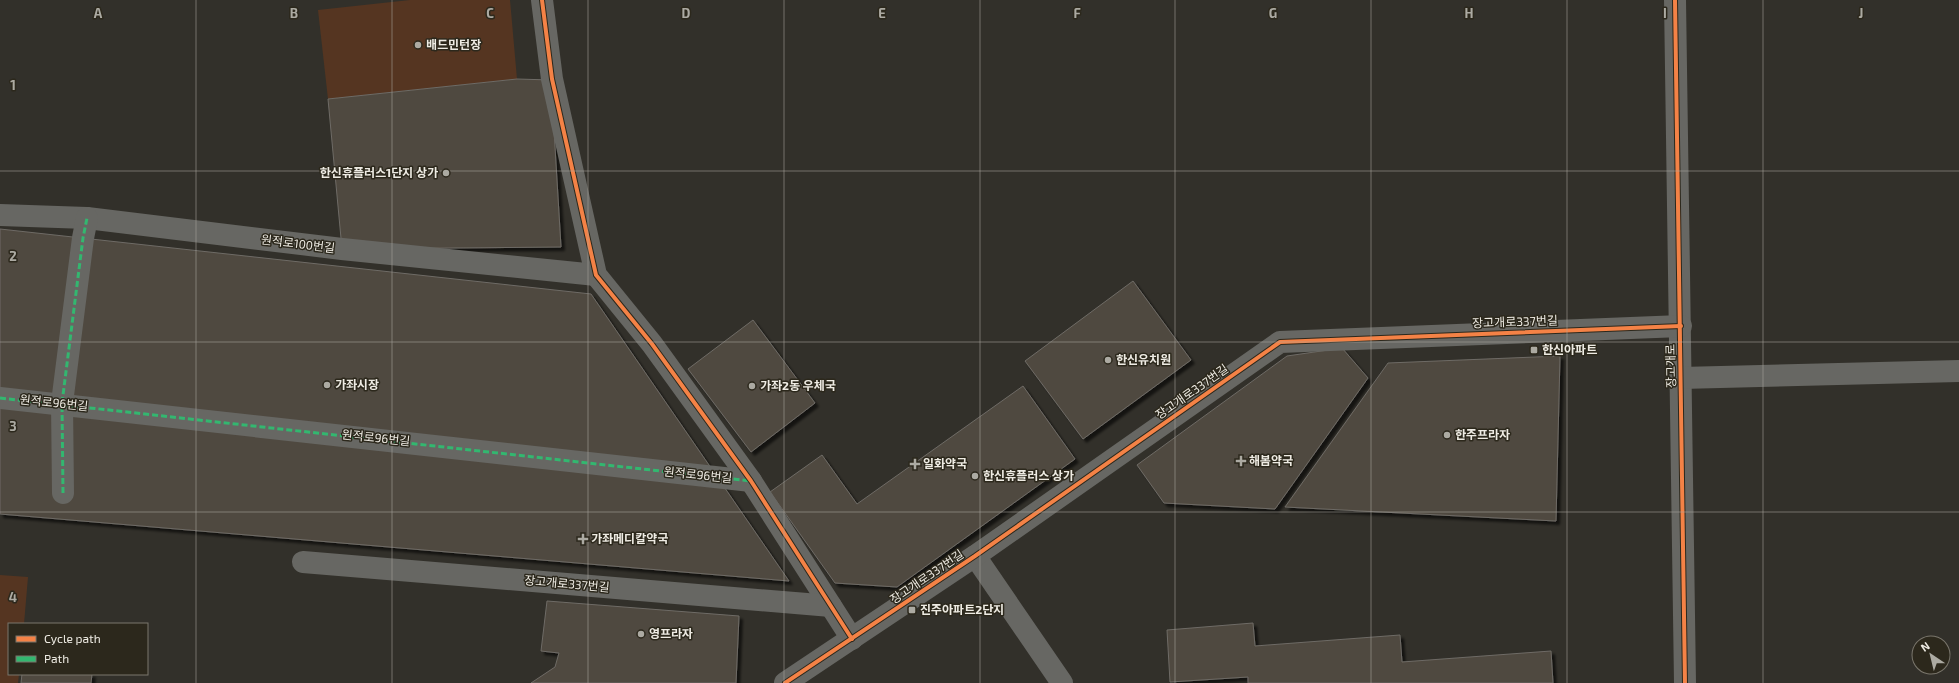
<svg xmlns="http://www.w3.org/2000/svg" width="1959" height="683" font-family="'Exo 2','Noto Sans KR',sans-serif">
	<style>
		.green { fill: #553521 }
		.building { fill: #50493f; stroke: #6e6b66; filter: url(#shadow) }
		.lines { fill: none; stroke-linecap: round; stroke-linejoin: round }
		.minor { stroke: #676763; stroke-width: 22 }
		.quiet { stroke: #33b770; stroke-width: 3; stroke-dasharray: 6 3; stroke-linecap: butt }
		.cycleway-casing { stroke: #2c281c; stroke-width: 6 }
		.cycleway { stroke: #f48246; stroke-width: 4 }
		.grid { fill: none; stroke: #acaaa2; stroke-width: 1; stroke-opacity: 0.55 }
		.poi-dot { fill: #acaaa2; stroke: #2c281c; stroke-width: 1.5 }
		.labels { text-anchor: middle; stroke-width: 3; stroke-linejoin: round; paint-order: stroke }
		.poi-label { font-size: 12px; font-weight: bold; fill: #eeebe3; stroke: #2c281c; text-anchor: start }
		.street-label { font-size: 12px; fill: #eeebe3; stroke: #2c281c }
		.grid-label { font-size: 13px; text-anchor: middle; font-weight: bold; fill: #acaaa2; stroke: #2c281c; stroke-width: 3; stroke-linejoin: round; paint-order: stroke }
	</style>
	<defs>
		<filter id="shadow"><feDropShadow dx="3.5" dy="3.5" stdDeviation="1" flood-color="#0009"/></filter>
	</defs>
	<rect width="100%" height="100%" fill="#32302a"/>
	<g class="green">
		<polygon points="410,0 510,0 517,79 328,99 318,10"/>
		<polygon points="0,575 28,577 24,624 9,624 9,674 19,674 18,683 0,683"/>
	</g>
	<g class="building">
		<polygon points="517,79 551,80 561,247 342,249 328,99"/>
		<polygon points="0,229 591,294 789,581 0,514"/>
		<polygon points="1133,281 1191,360 1083,439 1025,361"/>
		<polygon points="753,320 815,403 751,452 688,369"/>
		<polygon points="1342,348 1368,378 1275,509 1164,503 1137,465 1287,356"/>
		<polygon points="1560,356 1556,521 1285,507 1388,363"/>
		<polygon points="1023,386 1075,459 897,587 835,583 770,492 822,455 857,504"/>
		<polygon points="547,601 739,616 736,683 531,683 555,667 559,653 541,651"/>
		<polygon points="1253,623 1255,646 1400,635 1402,662 1551,651 1553,683 1248,683 1248,677 1170,682 1167,630"/>
		<polygon points="22,674 92,674 91,683 21,683"/>
	</g>
	<g class="lines">
		<g class="minor">
			<polyline points="542,0 552,79 596,275 652,344 751,481 852,639"/>
			<polyline points="1675,0 1685,683"/>
			<polyline points="0,215 87,218 342,249 596,275"/>
			<polyline points="1681,378 1959,371"/>
			<polyline points="0,398 751,481"/>
			<polyline points="63,493 62,403 83,238 87,218"/>
			<polyline points="975,556 1062,683"/>
			<polyline points="303,562 831,606"/>
			<polyline points="785,683 975,556 1280,342 1681,326"/>
		</g>
		<g class="quiet">
			<polyline points="0,398 751,481"/>
			<polyline points="63,493 62,403 83,238 87,218"/>
		</g>
		<g class="cycleway-casing">
			<g id="cycleway">
				<polyline points="542,0 552,79 596,275 652,344 751,481 852,639"/>
				<polyline points="1675,0 1685,683"/>
				<polyline points="785,683 975,556 1280,342 1681,326"/>
			</g>
		</g>
		<use href="#cycleway" class="cycleway"/>
	</g>
	<path class="grid" d="M196,0V683M392,0V683M588,0V683M784,0V683M980,0V683M1175,0V683M1371,0V683M1567,0V683M1763,0V683M0,171H1959M0,342H1959M0,512H1959"/>
	<g class="poi-dot">
		<circle cx="418" cy="45" r="4"/>
		<circle cx="446" cy="173" r="4"/>
		<rect x="1530" y="346" width="8" height="8" rx="2"/>
		<circle cx="1108" cy="360" r="4"/>
		<circle cx="327" cy="385" r="4"/>
		<circle cx="752" cy="386" r="4"/>
		<circle cx="1447" cy="435" r="4"/>
		<path d="M1239 455h4v4h4v4h-4v4h-4v-4h-4v-4h4z"/>
		<path d="M913 458h4v4h4v4h-4v4h-4v-4h-4v-4h4z"/>
		<circle cx="975" cy="476" r="4"/>
		<path d="M581 533h4v4h4v4h-4v4h-4v-4h-4v-4h4z"/>
		<rect x="908" y="606" width="8" height="8" rx="2"/>
		<circle cx="641" cy="634" r="4"/>
	</g>
	<g class="labels">
		<g class="poi-label">
			<text x="426" y="49">배드민턴장</text>
			<text x="438" y="177" text-anchor="end">한신휴플러스1단지 상가</text>
			<text x="1542" y="354">한신아파트</text>
			<text x="1116" y="364">한신유치원</text>
			<text x="335" y="389">가좌시장</text>
			<text x="760" y="390">가좌2동 우체국</text>
			<text x="1455" y="439">한주프라자</text>
			<text x="1249" y="465">해봄약국</text>
			<text x="923" y="468">일화약국</text>
			<text x="983" y="480">한신휴플러스 상가</text>
			<text x="591" y="543">가좌메디칼약국</text>
			<text x="920" y="614">진주아파트2단지</text>
			<text x="649" y="638">영프라자</text>
		</g>
		<g class="street-label">
			<text transform="translate(298 244) rotate(7)" y="4">원적로100번길</text>
			<text transform="translate(1515 322) rotate(-2)" y="4">장고개로337번길</text>
			<text transform="translate(1671 366) rotate(-91)" y="4">장고개로</text>
			<text transform="translate(1192 392) rotate(-35)" y="4">장고개로337번길</text>
			<text transform="translate(54 403) rotate(6)" y="4">원적로96번길</text>
			<text transform="translate(376 438) rotate(6)" y="4">원적로96번길</text>
			<text transform="translate(698 475) rotate(6)" y="4">원적로96번길</text>
			<text transform="translate(927 577) rotate(-34)" y="4">장고개로337번길</text>
			<text transform="translate(567 584) rotate(5)" y="4">장고개로337번길</text>
		</g>
	</g>
	<g class="grid-label">
		<text x="98" y="18">A</text>
		<text x="294" y="18">B</text>
		<text x="490" y="18">C</text>
		<text x="686" y="18">D</text>
		<text x="882" y="18">E</text>
		<text x="1077" y="18">F</text>
		<text x="1273" y="18">G</text>
		<text x="1469" y="18">H</text>
		<text x="1665" y="18">I</text>
		<text x="1861" y="18">J</text>
		<text x="13" y="90">1</text>
		<text x="13" y="261">2</text>
		<text x="13" y="431">3</text>
		<text x="13" y="602">4</text>
	</g>
	<rect x="8" y="623" width="140" height="52" fill="#2c281c" stroke="#7a766c"/>
	<rect x="16" y="636" width="20" height="6" fill="#f48246" stroke="#7a766c"/>
	<text x="44" y="643" font-size="12" fill="#eeebe3">Cycle path</text>
	<rect x="16" y="656" width="20" height="6" fill="#33b770" stroke="#7a766c"/>
	<text x="44" y="663" font-size="12" fill="#eeebe3">Path</text>
	<g transform="translate(1931 655) rotate(325)"><circle r="19" fill="#2c281c" stroke="#7a766c"/>
	<path d="M0-3L7 15L0 10L-7 15Z" fill="#acaaa2"/>
	<text y="-6" font-size="11" font-weight="bold" text-anchor="middle" fill="#eeebe3">N</text>
	</g>
</svg>
